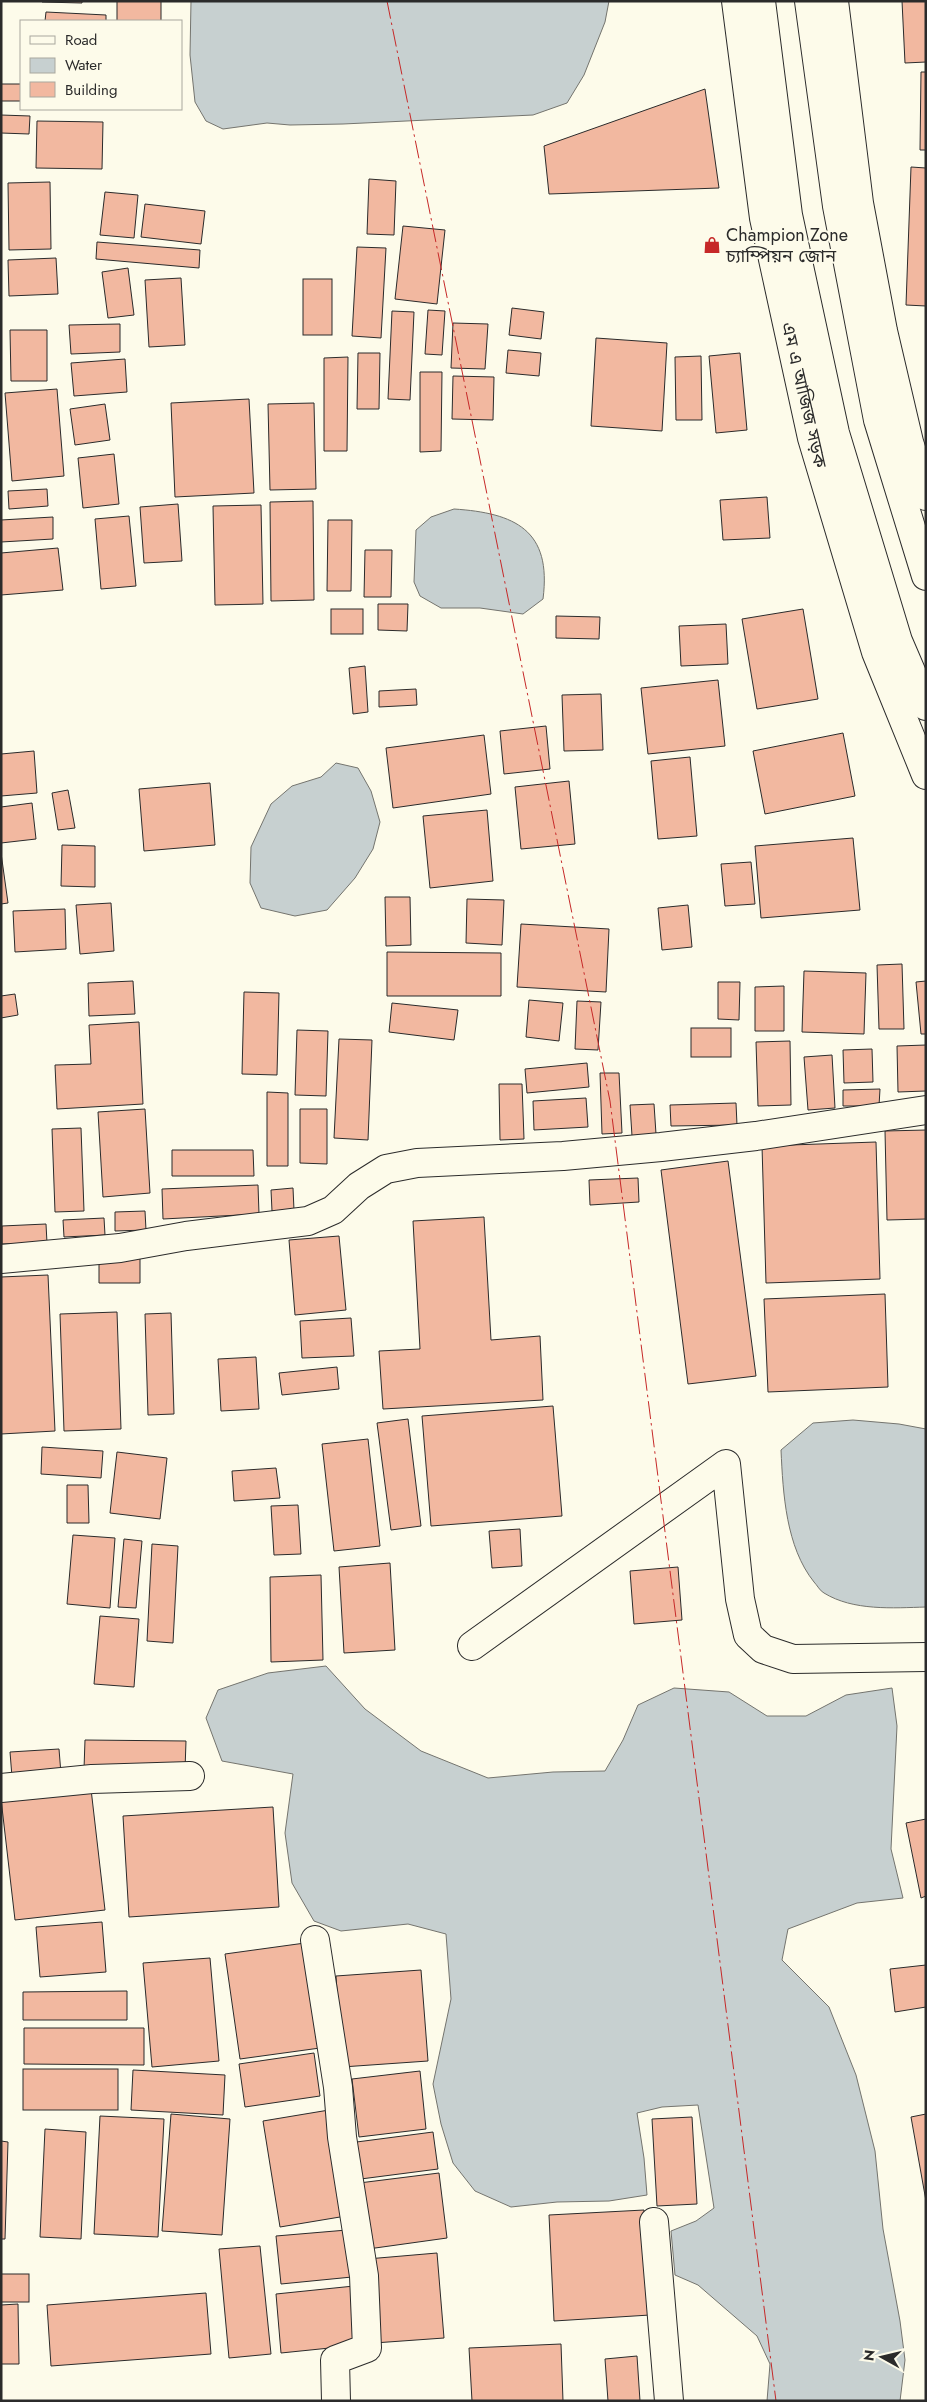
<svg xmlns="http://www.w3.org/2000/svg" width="927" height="2402" font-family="Jost,'Noto Sans Bengali',sans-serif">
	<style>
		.water { fill: #c7d0d0; stroke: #74746e }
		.building { fill: #f2b8a0; stroke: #2b2b2b }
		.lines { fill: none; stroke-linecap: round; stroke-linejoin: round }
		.street-casing { stroke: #2b2b2b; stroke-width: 30 }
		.primary-casing { stroke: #2b2b2b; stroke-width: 30 }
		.highway-casing { stroke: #2b2b2b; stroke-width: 30 }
		.street { stroke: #fdfbea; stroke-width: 28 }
		.primary { stroke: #fdfbea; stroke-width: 28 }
		.highway { stroke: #fdfbea; stroke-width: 28 }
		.power { stroke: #c62828; stroke-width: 1; stroke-dasharray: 18 4 2.5 4; stroke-linecap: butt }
		.labels { text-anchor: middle; stroke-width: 4; stroke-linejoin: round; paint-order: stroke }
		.poi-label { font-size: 18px; fill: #2b2b2b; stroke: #fdfbea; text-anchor: start }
		.street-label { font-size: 18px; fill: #2b2b2b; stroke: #fdfbea }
	</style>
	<rect width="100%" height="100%" fill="#fdfbea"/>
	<g class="water">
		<polygon points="191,1 609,1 605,22 584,75 567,103 533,115 343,124 290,125 267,123 223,129 206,121 195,102 190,55"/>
		<path d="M454,509C515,513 552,530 543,599L523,614L480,608H441L420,596L414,582L416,530L431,517Z"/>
		<polygon points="336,763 358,768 371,791 380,822 373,849 355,878 327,910 295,916 261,908 250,883 251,847 271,804 292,786 321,777"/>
		<path d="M853,1420L899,1424L926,1429V1607C893,1608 853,1611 824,1593C820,1591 817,1585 814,1582C786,1547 783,1494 781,1450L813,1423Z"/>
		<polygon points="326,1666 365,1709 421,1751 488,1778 553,1772 605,1771 623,1740 638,1705 674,1688 729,1692 767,1716 806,1716 846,1695 892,1688 897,1726 891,1849 903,1898 857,1903 788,1929 782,1960 829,2007 856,2075 875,2151 883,2229 900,2321 905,2360 900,2401 767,2401 770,2364 757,2336 698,2285 675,2275 671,2231 696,2221 714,2208 698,2105 662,2107 637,2113 644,2158 647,2195 609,2201 557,2202 511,2207 475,2191 453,2163 441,2124 433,2084 451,1999 446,1934 408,1924 341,1931 314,1921 292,1883 285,1833 293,1774 222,1761 206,1718 218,1690 268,1673"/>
	</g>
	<g class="building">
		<polygon points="42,1 82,1 82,3 42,2"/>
		<rect x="117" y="1" width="44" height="20"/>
		<polygon points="902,1 926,1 926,62 905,63"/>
		<polygon points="46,12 106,15 106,21 45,21"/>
		<polygon points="921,72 926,72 926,150 920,150"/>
		<rect x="1" y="84" width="20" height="17"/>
		<polygon points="705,89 719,188 549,194 544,146"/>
		<polygon points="1,115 30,116 29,134 1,133"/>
		<polygon points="37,121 103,122 102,169 36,168"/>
		<polygon points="911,167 926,168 926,306 906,305"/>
		<polygon points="369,179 396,181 394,235 367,234"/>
		<polygon points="50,182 51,249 9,250 8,183"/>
		<polygon points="105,192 138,195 134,238 100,235"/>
		<polygon points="145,204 205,211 201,244 141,237"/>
		<polygon points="403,226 445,230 437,304 395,299"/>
		<polygon points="97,242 200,250 199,268 96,259"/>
		<polygon points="357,247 386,248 381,338 352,336"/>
		<polygon points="56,258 58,294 9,296 8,260"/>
		<polygon points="128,268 134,315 108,318 102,272"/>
		<polygon points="181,278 185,345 149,347 145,280"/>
		<rect x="303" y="279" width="29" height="56"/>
		<polygon points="512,308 544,312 541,339 509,335"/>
		<polygon points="428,310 445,311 442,355 425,354"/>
		<polygon points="392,311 414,312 410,400 388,399"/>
		<polygon points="453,323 488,324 485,369 451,368"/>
		<polygon points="120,324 120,352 71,354 69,325"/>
		<polygon points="10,330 47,330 47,381 11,381"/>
		<polygon points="596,338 667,343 662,431 591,426"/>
		<polygon points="508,350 541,353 539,376 506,373"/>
		<polygon points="358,353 380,353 379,409 357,409"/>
		<polygon points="740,353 747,430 716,433 709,356"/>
		<polygon points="701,356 702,420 676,420 675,357"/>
		<polygon points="348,357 347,451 324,451 324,358"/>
		<polygon points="125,359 127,392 74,396 71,363"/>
		<polygon points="420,372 442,372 441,451 420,452"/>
		<polygon points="453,376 494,377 493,420 452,419"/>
		<polygon points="57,389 64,476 12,481 5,393"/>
		<polygon points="249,399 254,493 175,497 171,403"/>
		<polygon points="314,403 316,489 270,490 268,404"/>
		<polygon points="105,404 110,440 75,445 70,409"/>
		<polygon points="114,454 119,504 83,508 78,458"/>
		<polygon points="47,489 48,506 9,509 8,491"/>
		<polygon points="767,497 770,538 723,540 720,500"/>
		<polygon points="313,501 314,600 271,601 270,502"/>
		<polygon points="178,504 182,561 144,563 140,507"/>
		<polygon points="261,505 263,604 215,605 213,506"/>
		<polygon points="129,516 136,586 101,589 95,519"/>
		<polygon points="53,517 53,539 1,542 1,520"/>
		<polygon points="328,520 352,520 351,591 327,591"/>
		<polygon points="58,548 63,590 1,595 1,553"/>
		<polygon points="365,550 392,550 391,597 364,597"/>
		<polygon points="378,604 408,604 407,631 378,630"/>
		<rect x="331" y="609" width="32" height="25"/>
		<polygon points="803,609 818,699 757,709 742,619"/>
		<polygon points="556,616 600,617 599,639 556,638"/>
		<polygon points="726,624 728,664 681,666 679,626"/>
		<polygon points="365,666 368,712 353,714 349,668"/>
		<polygon points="718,680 725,746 648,754 641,688"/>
		<polygon points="416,689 417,705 379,707 379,691"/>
		<polygon points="601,694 603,750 564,751 562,695"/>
		<polygon points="546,726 550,769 504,774 500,731"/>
		<polygon points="843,733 855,796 765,814 753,751"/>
		<polygon points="484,735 491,794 393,808 386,748"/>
		<polygon points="34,751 37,793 1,796 1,754"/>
		<polygon points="690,757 697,836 658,839 651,761"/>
		<polygon points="569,781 575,844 521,849 515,787"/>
		<polygon points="210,783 215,845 144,851 139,789"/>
		<polygon points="68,790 75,828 58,830 52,793"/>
		<polygon points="32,803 36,839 1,843 1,807"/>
		<polygon points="487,810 493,881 430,888 423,816"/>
		<polygon points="853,838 860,910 761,918 755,846"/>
		<polygon points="62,845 95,846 95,887 61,886"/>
		<polygon points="1,853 8,903 1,904"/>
		<polygon points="751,862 755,904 725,906 721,864"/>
		<polygon points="385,897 410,897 411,945 386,946"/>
		<polygon points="467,899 504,900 502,945 466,943"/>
		<polygon points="111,903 114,951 80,954 76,905"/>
		<polygon points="688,905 692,947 662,950 658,908"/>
		<polygon points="65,909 66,949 15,952 13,911"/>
		<polygon points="521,924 609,929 606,992 517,987"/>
		<polygon points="387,952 501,953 501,996 387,996"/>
		<polygon points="902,964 904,1029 879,1029 877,965"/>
		<polygon points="804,971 866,973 864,1034 802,1032"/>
		<polygon points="133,981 135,1014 89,1016 88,983"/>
		<polygon points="926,981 926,1034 921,1034 916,982"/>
		<polygon points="718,982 740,982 739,1020 718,1019"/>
		<polygon points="784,986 784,1031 755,1031 755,987"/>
		<polygon points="244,992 279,993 277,1075 242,1074"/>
		<polygon points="15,994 18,1015 1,1018 1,996"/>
		<polygon points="529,1000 563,1003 559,1041 526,1037"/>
		<polygon points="577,1001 601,1002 598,1050 575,1049"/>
		<polygon points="392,1003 458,1010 454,1040 389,1032"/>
		<polygon points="139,1022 143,1104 57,1109 55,1065 91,1064 89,1025"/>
		<rect x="691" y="1028" width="40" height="29"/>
		<polygon points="297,1030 328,1031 326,1096 295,1095"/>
		<polygon points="339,1039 372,1040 368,1140 334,1138"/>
		<polygon points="790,1041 791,1105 758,1106 756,1042"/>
		<polygon points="926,1045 926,1091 898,1092 897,1046"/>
		<polygon points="872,1049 873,1082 844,1083 843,1050"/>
		<polygon points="832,1055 835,1108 808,1110 804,1057"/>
		<polygon points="587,1063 589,1087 527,1093 525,1069"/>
		<polygon points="600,1073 619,1073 622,1133 602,1134"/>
		<polygon points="499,1084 522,1084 524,1139 500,1140"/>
		<polygon points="880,1089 879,1106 843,1106 843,1090"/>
		<polygon points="267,1092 288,1093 288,1166 267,1166"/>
		<polygon points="586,1098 588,1127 534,1130 533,1101"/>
		<polygon points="736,1103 737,1125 671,1126 670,1105"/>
		<polygon points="654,1104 656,1134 632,1136 630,1105"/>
		<polygon points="145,1109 150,1193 103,1197 98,1112"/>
		<polygon points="300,1109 327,1109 327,1164 300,1163"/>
		<polygon points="81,1128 84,1211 55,1212 52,1129"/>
		<polygon points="926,1130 926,1219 887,1220 885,1131"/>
		<polygon points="876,1142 880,1279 766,1283 762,1146"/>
		<polygon points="172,1150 253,1150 254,1176 172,1176"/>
		<polygon points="728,1161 756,1376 688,1384 661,1170"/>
		<polygon points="638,1178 639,1202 590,1205 589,1180"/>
		<polygon points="258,1185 259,1214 163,1219 162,1189"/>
		<polygon points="293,1188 294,1210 272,1211 271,1190"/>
		<polygon points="145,1211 146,1230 115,1231 115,1212"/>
		<polygon points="484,1217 491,1340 540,1336 543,1400 383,1409 379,1351 420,1349 413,1221"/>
		<polygon points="104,1218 105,1235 64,1237 63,1220"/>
		<polygon points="46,1224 47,1243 2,1244 2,1226"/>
		<polygon points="339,1236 346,1310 295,1315 289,1240"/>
		<polygon points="99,1257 140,1258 140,1283 99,1283"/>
		<polygon points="48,1275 55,1431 1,1434 1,1277"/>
		<polygon points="885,1294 888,1387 768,1392 764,1299"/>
		<polygon points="117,1312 121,1429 64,1431 60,1314"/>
		<polygon points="171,1313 174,1414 148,1415 145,1314"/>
		<polygon points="351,1318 354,1356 302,1358 300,1321"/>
		<polygon points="256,1357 259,1409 221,1411 218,1359"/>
		<polygon points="337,1367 339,1389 282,1395 279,1373"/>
		<polygon points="553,1406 562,1516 431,1526 422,1416"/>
		<polygon points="408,1419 421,1526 391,1530 377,1423"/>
		<polygon points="368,1439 380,1546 334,1551 322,1444"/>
		<polygon points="42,1447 103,1451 101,1478 41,1474"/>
		<polygon points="117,1452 167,1458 160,1519 110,1513"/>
		<polygon points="276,1468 280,1498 234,1501 232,1471"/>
		<polygon points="67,1485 88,1485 89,1523 67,1523"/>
		<polygon points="298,1505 301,1554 274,1555 271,1506"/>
		<polygon points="520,1529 522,1566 492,1568 489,1531"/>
		<polygon points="73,1535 115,1538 110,1608 67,1604"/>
		<polygon points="124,1539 142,1541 136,1608 118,1607"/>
		<polygon points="152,1544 178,1546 173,1643 147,1641"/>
		<polygon points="390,1563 395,1650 344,1653 339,1567"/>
		<polygon points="678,1567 682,1620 634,1624 630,1571"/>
		<polygon points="321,1575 323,1660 271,1662 270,1577"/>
		<polygon points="100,1616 139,1619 134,1687 94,1684"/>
		<polygon points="85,1740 186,1741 185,1770 84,1769"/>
		<polygon points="59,1749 61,1774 12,1777 10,1752"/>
		<polygon points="91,1789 105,1910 15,1920 1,1799"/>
		<polygon points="273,1807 279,1907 129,1917 123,1816"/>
		<polygon points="926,1819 926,1896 921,1898 906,1823"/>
		<polygon points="102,1922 106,1972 40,1977 36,1927"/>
		<polygon points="305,1943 320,2048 240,2059 225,1954"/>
		<polygon points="210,1958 219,2061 152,2067 143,1963"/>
		<polygon points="926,1965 926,2007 895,2012 890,1969"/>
		<polygon points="421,1970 428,2061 342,2067 336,1976"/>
		<polygon points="127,1991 127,2020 23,2020 23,1992"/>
		<polygon points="24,2028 144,2028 144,2065 24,2064"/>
		<polygon points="314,2053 320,2096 245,2107 239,2064"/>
		<rect x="23" y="2069" width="95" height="41"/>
		<polygon points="133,2070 225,2075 223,2115 131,2110"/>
		<polygon points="420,2071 426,2129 359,2137 352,2079"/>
		<polygon points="329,2110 346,2216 280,2227 263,2121"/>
		<polygon points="171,2114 230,2119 222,2235 162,2231"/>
		<polygon points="926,2114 926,2201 911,2117"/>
		<polygon points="100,2116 164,2119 158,2237 94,2234"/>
		<polygon points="692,2117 697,2204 657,2206 652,2119"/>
		<polygon points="45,2129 86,2132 81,2239 40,2237"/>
		<polygon points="433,2132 438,2169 353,2180 349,2143"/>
		<polygon points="1,2141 8,2142 5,2239 1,2239"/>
		<polygon points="439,2173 447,2238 368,2249 359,2183"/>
		<polygon points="644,2210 650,2315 554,2321 549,2215"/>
		<polygon points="347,2230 352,2277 281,2284 276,2236"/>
		<polygon points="260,2246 271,2354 229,2358 219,2249"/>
		<polygon points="437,2253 444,2338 374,2343 367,2259"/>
		<rect x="1" y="2274" width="28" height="28"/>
		<polygon points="354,2286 359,2345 281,2353 276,2294"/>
		<polygon points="206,2293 211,2354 51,2366 47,2305"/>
		<polygon points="18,2304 19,2364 1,2364 1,2305"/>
		<polygon points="561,2344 563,2401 472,2401 469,2348"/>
		<polygon points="637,2356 640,2401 608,2401 605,2359"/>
	</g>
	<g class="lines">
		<g class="street-casing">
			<g id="street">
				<polyline points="1,1259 120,1248 186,1236 308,1221 333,1210 359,1186 386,1169 417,1163 563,1156 661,1147 756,1136 926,1110"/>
				<polyline points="472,1646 726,1464 740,1599 748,1635 763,1649 793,1659 926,1657"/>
				<polyline points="1,1788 92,1779 190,1776"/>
				<polyline points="315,1940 338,2087 342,2137 364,2276 367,2348 335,2360 336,2401"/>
				<polyline points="654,2222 669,2401"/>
			</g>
		</g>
		<g class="primary-casing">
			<g id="primary">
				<polyline points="736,1 764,218 812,438 876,652 926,775"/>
				<polyline points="834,1 859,203 883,331 909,442 926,496"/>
			</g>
		</g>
		<g class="highway-casing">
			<g id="highway">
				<polyline points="761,1 788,215 835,433 898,641 926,706"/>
				<polyline points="809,1 837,206 878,420 926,576"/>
			</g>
		</g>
		<use href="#street" class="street"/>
		<use href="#primary" class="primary"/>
		<use href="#highway" class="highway"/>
		<polyline class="power" points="387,1 610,1101 776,2401"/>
	</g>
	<defs>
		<g id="shop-bare" transform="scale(1.35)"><path d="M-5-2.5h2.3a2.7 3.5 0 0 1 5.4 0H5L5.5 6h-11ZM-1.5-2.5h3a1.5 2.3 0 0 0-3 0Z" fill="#c62828" stroke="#fdfbea" stroke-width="2.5" paint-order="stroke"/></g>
	</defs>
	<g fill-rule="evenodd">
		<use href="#shop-bare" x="712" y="245"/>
	</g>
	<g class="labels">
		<g class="poi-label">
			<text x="726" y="241">Champion Zone<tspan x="726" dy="21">চ্যাম্পিয়ন জোন</tspan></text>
		</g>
		<g class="street-label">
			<text transform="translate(804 395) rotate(77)" y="6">এম এ আজিজ সড়ক</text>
		</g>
	</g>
	<rect width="927" height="2402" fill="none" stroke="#2b2b2b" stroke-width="5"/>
	<rect x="20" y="20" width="162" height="90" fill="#fdfbea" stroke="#a9a89e"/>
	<rect x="30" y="36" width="25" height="8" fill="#fdfbea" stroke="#a9a89e"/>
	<text x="65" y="45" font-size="15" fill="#2b2b2b">Road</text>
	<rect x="30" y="58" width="25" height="15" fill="#c7d0d0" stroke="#a9a89e"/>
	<text x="65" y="70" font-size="15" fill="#2b2b2b">Water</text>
	<rect x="30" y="82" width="25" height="15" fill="#f2b8a0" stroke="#a9a89e"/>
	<text x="65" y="95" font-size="15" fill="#2b2b2b">Building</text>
	<g transform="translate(882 2357) rotate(278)" stroke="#fdfbea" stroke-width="4" paint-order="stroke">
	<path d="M0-4L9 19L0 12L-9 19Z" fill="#2b2b2b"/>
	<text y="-8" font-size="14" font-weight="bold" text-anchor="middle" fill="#2b2b2b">N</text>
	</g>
</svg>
